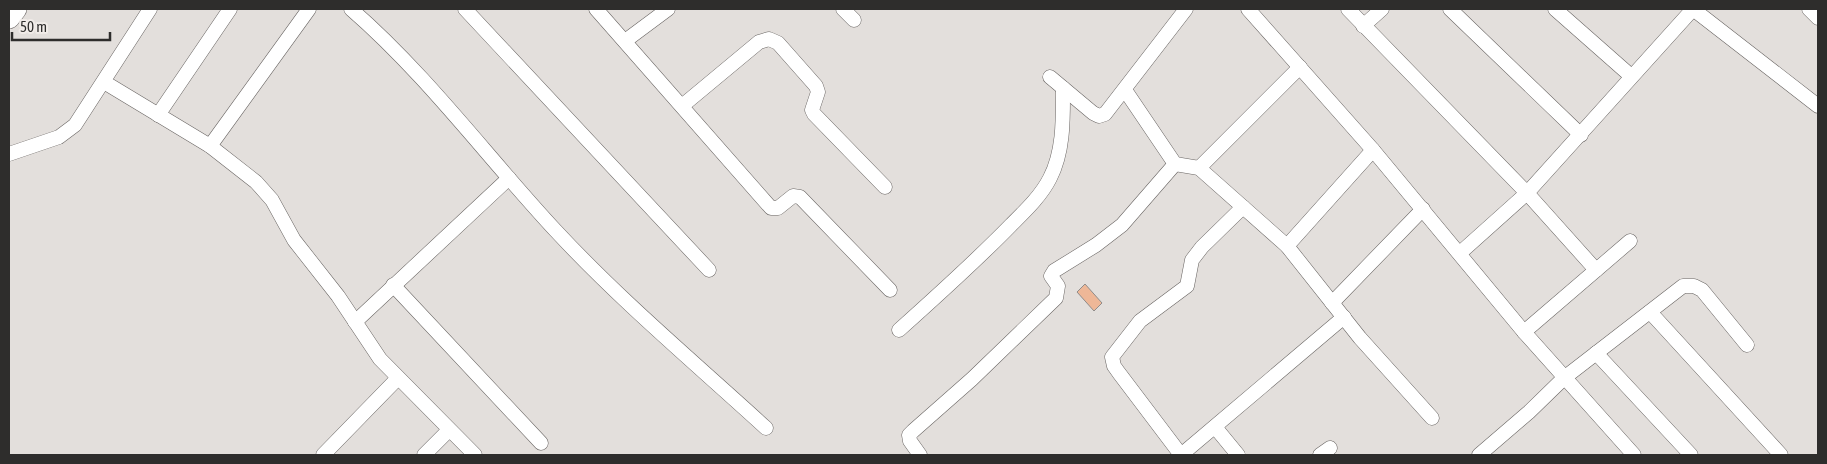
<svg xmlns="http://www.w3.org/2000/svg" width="1827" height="464" font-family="'Asap Condensed',sans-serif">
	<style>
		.building { fill: #eeb797; stroke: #908c8a }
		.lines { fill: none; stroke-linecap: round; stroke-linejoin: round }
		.minor-casing { stroke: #696563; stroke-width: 15 }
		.primary-casing { stroke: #696563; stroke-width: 22 }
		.minor { stroke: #fff; stroke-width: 14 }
		.primary { stroke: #fff; stroke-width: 21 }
	</style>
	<rect width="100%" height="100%" fill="#e3dfdc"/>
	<polygon class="building" points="1085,284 1102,303 1094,311 1077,292"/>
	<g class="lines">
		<g class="minor-casing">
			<g id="minor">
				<path d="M351,9C427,75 488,158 556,231C621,301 695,363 766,428"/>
				<polyline points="465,9 709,270"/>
				<polyline points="596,9 771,208 778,208 793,196 800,197 890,290"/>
				<polyline points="843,9 854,20"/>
				<polyline points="1248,9 1373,150 1524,332 1634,455"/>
				<polyline points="1348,9 1527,193 1596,270"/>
				<polyline points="1450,9 1581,135"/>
				<polyline points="1555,9 1631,76"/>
				<polyline points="1693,9 1818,106"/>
				<polyline points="1809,9 1818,18"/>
				<polyline points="1363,26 1382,9"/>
				<polyline points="625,41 668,9"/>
				<polyline points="1050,77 1093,113 1099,116 1105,114 1186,9"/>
				<polyline points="104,82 210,146 256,182 272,200 294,240 338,296 380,359 475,455"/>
				<polyline points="1125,90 1175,164 1199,168 1287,246 1360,338 1432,418"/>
				<polyline points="682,106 759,42 769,39 778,43 816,86 818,92 812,110 814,114 885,187"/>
				<polyline points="158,115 230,9"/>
				<polyline points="210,146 309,9"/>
				<polyline points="9,154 59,137 75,125 150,9"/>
				<polyline points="1199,168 1300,67"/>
				<polyline points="1287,246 1373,150"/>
				<polyline points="1460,253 1527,193 1693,9"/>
				<polyline points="393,285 541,443"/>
				<polyline points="1332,303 1423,209"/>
				<polyline points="1650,312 1781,455"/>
				<polyline points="355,322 509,178"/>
				<path d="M899,330C937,296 975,262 1011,225C1025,211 1041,196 1050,178C1064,151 1063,118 1063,88"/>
				<polyline points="1524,332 1630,241"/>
				<polyline points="1596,353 1691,455"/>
				<polyline points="1215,427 1238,455"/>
				<polyline points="323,455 397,379"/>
				<polyline points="424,455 449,430"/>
				<polyline points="920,455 910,441 909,435 913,431 972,379 1056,298 1058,286 1051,276 1054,271 1096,245 1122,225 1175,164"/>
				<polyline points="1181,455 1119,373 1114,366 1112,357 1140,321 1187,286 1192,260 1202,247 1243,207"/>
				<polyline points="1181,455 1344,317"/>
				<polyline points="1320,455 1330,448"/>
				<polyline points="1479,455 1529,412 1564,378 1683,286 1694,286 1702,290 1747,345"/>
			</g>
		</g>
		<g class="primary-casing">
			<polyline id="primary" points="9,18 16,9"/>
		</g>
		<use href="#minor" class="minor"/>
		<use href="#primary" class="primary"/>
	</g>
	<rect width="1827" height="464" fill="none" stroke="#2e2d2c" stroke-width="20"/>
	<path d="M12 32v8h98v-8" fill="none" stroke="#2e2d2c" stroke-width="2.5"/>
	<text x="20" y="32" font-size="15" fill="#2e2d2c" stroke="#f1ece9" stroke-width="4" paint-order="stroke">50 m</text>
</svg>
